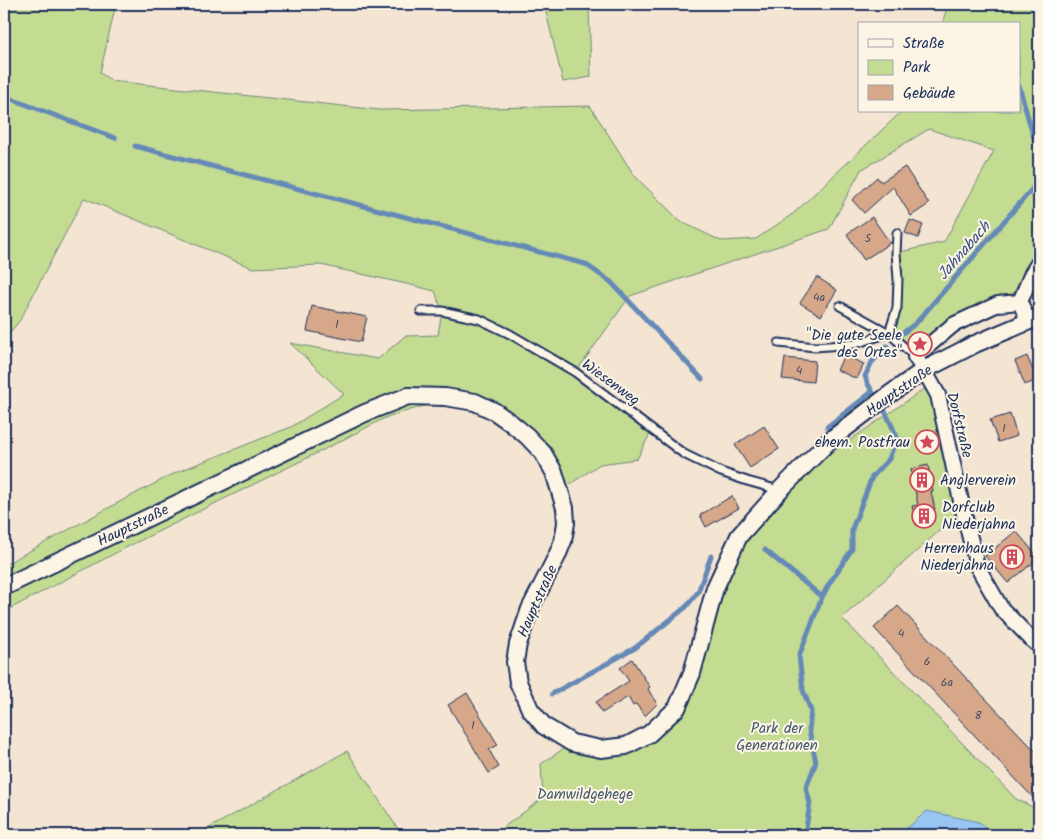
<svg xmlns="http://www.w3.org/2000/svg" width="1043" height="839" font-family="Kalam,sans-serif">
	<style>
		.green { fill: #c3dc92; stroke: #6f8678 }
		.water { fill: #98c5f2; stroke: #6689b7 }
		.lines { fill: none; stroke-linecap: round; stroke-linejoin: round }
		.stream { stroke: #6689b7; stroke-width: 5 }
		.building { fill: #d6a788; stroke: #1b2f5e }
		.service-casing { stroke: #1b2f5e; stroke-width: 11 }
		.minor-casing { stroke: #1b2f5e; stroke-width: 18 }
		.tertiary-casing { stroke: #1b2f5e; stroke-width: 20 }
		.service { stroke: #fcf5e5; stroke-width: 7 }
		.minor { stroke: #fcf5e5; stroke-width: 14 }
		.tertiary { stroke: #fcf5e5; stroke-width: 16 }
		.labels { text-anchor: middle; stroke-width: 4; stroke-linejoin: round; paint-order: stroke }
		.number-label { font-size: 12px; fill: #4a4d68 }
		.poi-label { font-size: 15px; fill: #1b2f5e; stroke: #fcf5e5; text-anchor: end }
		.street-label { font-size: 15px; fill: #1b2f5e; stroke: #fcf5e5 }
		.park-label { font-size: 15px; fill: #455a6b; stroke: #fcf5e5 }
		.water-label { font-size: 16px; font-style: italic; fill: #3a5483; stroke: #fcf5e5 }
	</style>
	<rect width="100%" height="100%" fill="#f4e5d2"/>
	<filter id="ink" filterUnits="userSpaceOnUse"><feTurbulence type="fractalNoise" baseFrequency=".02" numOctaves="2"/><feDisplacementMap in="SourceGraphic" scale="10" xChannelSelector="R" yChannelSelector="G"/><feConvolveMatrix kernelMatrix="1 2 1 2 8 2 1 2 1" color-interpolation-filters="sRGB"/></filter>
	<g filter="url(#ink)">
		<g class="green">
			<polygon points="4,4 116,4 100,73 112,81 380,110 590,106 634,175 680,221 721,241 756,239 794,213 902,111 1019,111 1019,24 942,24 948,4 1039,4 1039,262 1020,302 998,304 915,357 889,333 897,308 896,253 944,242 994,151 929,129 861,170 829,229 630,296 576,372 652,430 637,459 600,464 560,491 554,472 494,411 434,403 387,417 323,450 125,548 4,612 4,565 123,500 177,472 291,427 344,394 290,343 378,359 405,336 438,335 442,311 435,291 411,285 321,265 252,268 84,198 20,320 4,340"/>
			<polygon points="544,4 589,4 591,77 563,82"/>
			<polygon points="924,389 932,392 957,515 842,618 1016,799 1039,810 1039,835 493,835 543,798 541,764 566,747 602,756 655,741 669,727 700,671 723,593 745,541 817,463"/>
			<polygon points="347,751 402,835 197,835"/>
		</g>
		<polygon class="water" points="927,811 979,822 995,835 899,835"/>
		<g class="lines">
			<g class="stream">
				<polyline points="1019,86 1035,142 1039,151"/>
				<polyline points="4,94 6,97 115,138"/>
				<polyline points="135,146 585,264 611,282 702,379"/>
				<polyline points="903,333 916,323 1039,181"/>
				<polyline points="827,427 872,392"/>
				<polyline points="765,550 822,597"/>
				<polyline points="552,694 635,648 686,607 698,592 711,556"/>
				<polyline points="805,835 810,803 806,788 816,762 809,730 811,711 803,690 799,656 822,597 829,584 852,549 852,529 872,477 889,459 897,437 885,411 872,392 874,395 867,382 865,376 872,362 887,346"/>
			</g>
		</g>
		<g class="building">
			<polygon points="905,167 929,204 911,216 893,187 864,213 852,200 877,177 881,182"/>
			<polygon points="872,217 890,243 864,260 847,234"/>
			<polygon points="910,220 923,225 918,238 905,233"/>
			<polygon points="817,277 837,290 821,316 800,303"/>
			<polygon points="312,306 367,317 361,342 307,331"/>
			<polygon points="844,355 864,364 857,379 837,370"/>
			<polygon points="1027,356 1037,380 1025,385 1015,361"/>
			<polygon points="785,358 815,361 813,382 782,379"/>
			<polygon points="1010,414 1017,436 998,442 990,420"/>
			<polygon points="764,426 779,449 750,468 735,445"/>
			<polygon points="928,465 933,491 931,491 935,510 932,510 934,521 916,525 912,506 918,505 911,469"/>
			<polygon points="732,496 739,508 706,527 700,515"/>
			<polygon points="1016,531 1039,558 1008,583 985,556"/>
			<polygon points="898,606 1039,755 1039,804 874,628"/>
			<polygon points="632,659 650,687 648,689 657,704 645,716 636,704 633,706 628,697 602,713 596,702 629,681 620,668"/>
			<polygon points="467,693 498,745 489,750 499,767 489,773 448,705"/>
		</g>
		<g class="lines">
			<g class="service-casing">
				<g id="service">
					<polyline points="840,306 889,333 915,357"/>
					<polyline points="421,311 442,311 479,319 510,334 575,372 684,454 721,472 747,481 779,490"/>
					<polyline points="779,343 815,347 855,344 889,333 897,308 898,279 896,253 897,233"/>
				</g>
			</g>
			<g class="minor-casing">
				<g id="minor">
					<polyline points="1020,302 998,304 953,325 915,357 924,370 938,395 963,510 977,566 1001,608 1032,640 1039,646"/>
					<polyline points="1028,321 1020,302 1032,273 1039,262"/>
				</g>
			</g>
			<g class="tertiary-casing">
				<polyline id="tertiary" points="4,587 365,413 408,396 445,397 475,402 494,411 511,423 527,436 543,453 554,472 565,508 566,523 563,541 557,556 530,609 518,644 515,662 518,682 530,709 544,726 572,743 601,749 626,746 649,734 677,708 692,673 715,588 739,536 780,490 829,441 890,394 924,370 975,344 1039,317"/>
			</g>
			<use href="#service" class="service"/>
			<use href="#minor" class="minor"/>
			<use href="#tertiary" class="tertiary"/>
		</g>
	</g>
	<defs>
		<g id="sight-ring" transform="scale(1.25)"><circle r="9.5" fill="#fcf5e5" stroke="#d1495b" stroke-width="1.5"/><path d="M0-6L1.8-2.2L6-1.7L2.9 1.2L3.7 5.4L0 3.3L-3.7 5.4L-2.9 1.2L-6-1.7L-1.8-2.2Z" fill="#d1495b"/></g>
		<g id="building-ring" transform="scale(1.25)"><circle r="9.5" fill="#fcf5e5" stroke="#d1495b" stroke-width="1.5"/><path d="M-4-6H4V6H1V3H-1V6H-4ZM-2.5-4.3h1.7v1.8h-1.7ZM.8-4.3h1.7v1.8H.8ZM-2.5-1h1.7V.8h-1.7ZM.8-1h1.7V.8H.8Z" fill="#d1495b"/></g>
	</defs>
	<g fill-rule="evenodd">
		<use href="#sight-ring" x="920" y="344"/>
		<use href="#sight-ring" x="927" y="442"/>
		<use href="#building-ring" x="922" y="480"/>
		<use href="#building-ring" x="924" y="516"/>
		<use href="#building-ring" x="1012" y="557"/>
	</g>
	<g class="labels">
		<g class="number-label">
			<text x="868" y="242">5</text>
			<text x="819" y="301">4a</text>
			<text x="337" y="328">1</text>
			<text x="799" y="374">4</text>
			<text x="1004" y="432">1</text>
			<text x="901" y="637">4</text>
			<text x="927" y="665">6</text>
			<text x="947" y="686">6a</text>
			<text x="978" y="719">8</text>
			<text x="473" y="729">1</text>
		</g>
		<g class="poi-label">
			<text x="902" y="340">"Die gute Seele<tspan x="902" dy="17">des Ortes"</tspan></text>
			<text x="910" y="447">ehem. Postfrau</text>
			<text x="940" y="485" text-anchor="start">Anglerverein</text>
			<text x="942" y="512" text-anchor="start">Dorfclub<tspan x="942" dy="17">Niederjahna</tspan></text>
			<text x="994" y="553">Herrenhaus<tspan x="994" dy="17">Niederjahna</tspan></text>
		</g>
		<g class="street-label">
			<text transform="translate(611 382) rotate(36)" y="5">Wiesenweg</text>
			<text transform="translate(899 390) rotate(-35)" y="5">Hauptstraße</text>
			<text transform="translate(960 425) rotate(76)" y="5">Dorfstraße</text>
			<text transform="translate(133 525) rotate(-26)" y="5">Hauptstraße</text>
			<text transform="translate(537 601) rotate(-66)" y="5">Hauptstraße</text>
		</g>
		<g class="park-label">
			<text x="777" y="733">Park der<tspan x="777" dy="17">Generationen</tspan></text>
			<text x="585" y="799">Damwildgehege</text>
		</g>
		<g class="water-label">
			<text transform="translate(963 250) rotate(-49)" y="6">Jahnabach</text>
		</g>
	</g>
	<rect width="1043" height="839" fill="none" stroke="#fcf5e5" stroke-width="20"/>
	<rect x="10" y="10" width="1023" height="819" fill="none" stroke="#1b2f5e" stroke-width="2" filter="url(#ink)"/>
	<rect x="858" y="22" width="162" height="90" fill="#fcf5e5" stroke="#a2a6af"/>
	<rect x="868" y="39" width="25" height="8" fill="#fcf5e5" stroke="#a2a6af"/>
	<text x="903" y="48" font-size="15" fill="#1b2f5e">Straße</text>
	<rect x="868" y="60" width="25" height="15" fill="#c3dc92" stroke="#a2a6af"/>
	<text x="903" y="72" font-size="15" fill="#1b2f5e">Park</text>
	<rect x="868" y="85" width="25" height="15" fill="#d6a788" stroke="#a2a6af"/>
	<text x="903" y="98" font-size="15" fill="#1b2f5e">Gebäude</text>
</svg>
